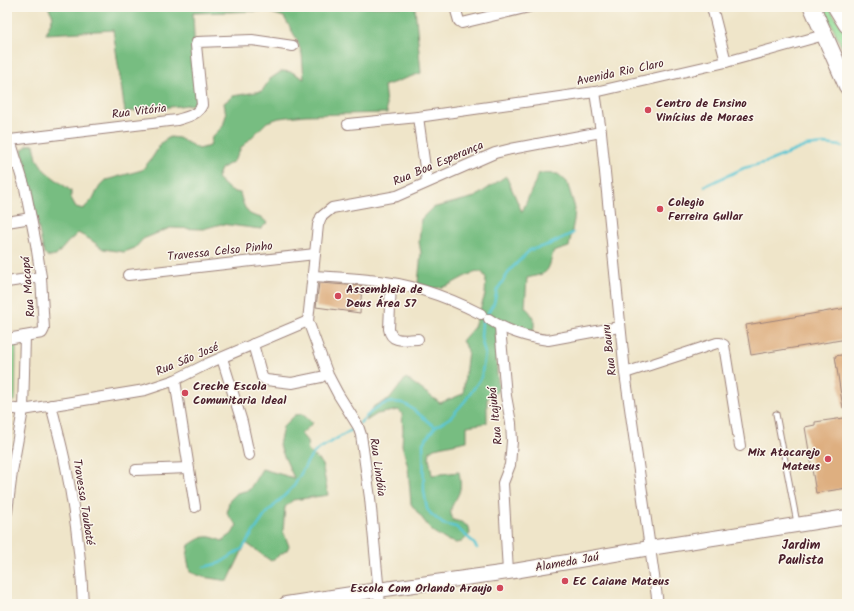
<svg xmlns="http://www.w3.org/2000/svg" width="854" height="611" font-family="Kalam,sans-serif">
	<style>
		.green { fill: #94de99; stroke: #6f7e62 }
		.forest { fill: #77bd81; stroke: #606e56 }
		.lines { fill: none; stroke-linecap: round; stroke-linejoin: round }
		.stream { stroke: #5ac6d3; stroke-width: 2.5 }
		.building { fill: #deaf80 }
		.lane-casing { stroke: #9c827a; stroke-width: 7 }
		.street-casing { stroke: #9c827a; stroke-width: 12 }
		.secondary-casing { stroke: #9c827a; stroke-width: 16 }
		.primary-casing { stroke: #9c827a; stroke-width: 18 }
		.lane { stroke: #fff; stroke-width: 5 }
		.street { stroke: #fff; stroke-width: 10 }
		.secondary { stroke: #fff; stroke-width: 14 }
		.primary { stroke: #fff; stroke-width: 16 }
		.poi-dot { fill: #d1495b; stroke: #fbf7ec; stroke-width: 1.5 }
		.labels { text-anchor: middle; stroke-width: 3; stroke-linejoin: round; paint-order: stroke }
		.street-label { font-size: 12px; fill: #4a1f2b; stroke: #fbf7ec }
		.poi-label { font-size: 12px; font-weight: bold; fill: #4a1f2b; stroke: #fbf7ec; text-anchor: start }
		.neighbourhood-label { font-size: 13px; font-weight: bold; fill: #4a1f2b; stroke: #fbf7ec }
	</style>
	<rect width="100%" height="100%" fill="#fbf7ec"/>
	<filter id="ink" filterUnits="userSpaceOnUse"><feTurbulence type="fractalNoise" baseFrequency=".025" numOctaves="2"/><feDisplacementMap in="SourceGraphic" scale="8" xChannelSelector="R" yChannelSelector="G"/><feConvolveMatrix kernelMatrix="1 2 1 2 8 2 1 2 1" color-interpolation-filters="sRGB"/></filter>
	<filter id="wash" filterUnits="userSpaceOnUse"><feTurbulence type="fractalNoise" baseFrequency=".012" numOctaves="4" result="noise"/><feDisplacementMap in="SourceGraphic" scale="16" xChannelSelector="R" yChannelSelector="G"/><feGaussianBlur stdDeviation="0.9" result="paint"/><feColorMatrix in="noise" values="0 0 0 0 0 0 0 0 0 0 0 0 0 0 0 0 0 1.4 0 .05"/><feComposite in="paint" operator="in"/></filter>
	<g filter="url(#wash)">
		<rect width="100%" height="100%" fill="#efe5c9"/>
		<g class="green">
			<polygon points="824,7 829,7 847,36 847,59"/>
			<polygon points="16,345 15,401 7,400 7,346"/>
		</g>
		<g class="forest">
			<path d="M48,7H415L421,73L384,86L387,113L305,115L279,118L267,122L241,148L234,161L221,169L217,178L231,191L240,193C242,200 244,209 250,214C257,218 262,216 267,223L261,229L221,224L203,229L170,228L143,239L135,248L124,252L103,249L91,240L78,233L67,243L56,256L49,257L44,254L22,150L28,145L34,144L37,159L45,171L71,191V198L76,207L83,209L92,200L100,186L106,180L142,170L152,158L162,142L170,137L179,138L199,149L210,146L212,137L223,126L226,115L224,103L233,96L262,91L270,79L282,71L292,72L304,79L302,54L296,38L284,17L265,11L193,13L197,104L125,112L113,30L46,34L53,16Z"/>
			<path d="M539,173L558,174L567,182L575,208L574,220L569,247L553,252C548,274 548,273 527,278L525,307C533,314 536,322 533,332L508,324L496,333L497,374L499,390L487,399V423L467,426V441L434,448L430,451L429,458L432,475L459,472C460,478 461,484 460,489C458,501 446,506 453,520L461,522L469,527L470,534L462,542L456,543L446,540L432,531L411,504L408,467L402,445L403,430L402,414L399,410L377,414L366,421L374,406L389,400L406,378L440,403L463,394L468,350L462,341L474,327L485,295L486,278L482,272C465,271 452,289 434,288C429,288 423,285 418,283L421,253L419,242L421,219L432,208L475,197L506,176L522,212Z"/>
			<path d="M302,414L313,423L301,434L307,441L308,451L322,463L328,495L293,500L285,507L283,531L289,546L287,550L271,561L246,543L228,581L203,577L190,572L187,557L189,545C203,536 206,534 222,541L232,534L237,525L227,514L229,501L237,493L249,490L262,469L294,478L279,445L283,427L295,415Z"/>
		</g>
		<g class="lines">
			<g class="stream">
				<polyline points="705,186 744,168 767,162 806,146 824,144 842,146"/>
				<path d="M360,423C372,410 383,399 402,403C410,405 428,422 435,427"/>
				<polyline points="477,548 472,541 456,527 443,524 431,514 427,509 424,491 423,443 435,427 451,417 465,401 481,378 485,354 481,337 482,323 494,303 497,290 511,269 530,250 548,245 573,233"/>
				<polyline points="204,567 220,563 242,549 266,514 294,486 309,459 317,450 355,428"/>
			</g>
		</g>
		<g id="blocks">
			<g class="building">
				<polygon points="319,283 362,286 360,313 316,307"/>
				<polygon points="847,308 847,339 751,355 746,325"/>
				<polygon points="847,354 847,407 843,408 835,356"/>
				<polygon points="844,418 846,430 847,430 847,488 816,493 805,427 815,425 815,422"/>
			</g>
		</g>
	</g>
	<g filter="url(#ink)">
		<use href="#blocks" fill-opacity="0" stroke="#9c827a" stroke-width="1"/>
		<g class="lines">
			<g class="lane-casing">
				<polyline id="lane" points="776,414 797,523"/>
			</g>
			<g class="street-casing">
				<g id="street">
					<polyline points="455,7 459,21 462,23 529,7"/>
					<polyline points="712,7 726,62"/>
					<polyline points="595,92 601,132 625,373 658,604"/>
					<polyline points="418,117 427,182"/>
					<polyline points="348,124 418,117 595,92 726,62 824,35"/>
					<polyline points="7,165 17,163"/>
					<polyline points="7,222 31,218"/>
					<polyline points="128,275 315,254"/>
					<path d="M313,276C332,277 351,278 369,280C409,283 446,296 481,314"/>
					<polyline points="7,282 41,277"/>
					<path d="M391,283L389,329C391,344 407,339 418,339"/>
					<path d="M489,319C504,330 529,338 548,340L619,327"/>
					<polyline points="500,327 506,396 511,423 512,441 510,465 503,483 508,572"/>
					<path d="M7,339L42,333L44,329L41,277L36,244L25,188L10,140L177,120C186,117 198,115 202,105L196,45L197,42L252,40L293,46"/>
					<polyline points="253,344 261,373 262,377 266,380 292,383 321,377"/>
					<polyline points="222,358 242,422 249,455"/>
					<polyline points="625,373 717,343 720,343 724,345 740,446"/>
					<polyline points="175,380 195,507"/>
					<path d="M51,405C56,425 62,446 66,467C75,512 81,558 83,604"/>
					<polyline points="7,408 23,410 145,390 175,380 209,363 308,321"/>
					<polyline points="136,470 188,468"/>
					<polyline points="7,512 12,472 23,410 25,336"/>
					<polyline points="380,604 370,498 361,435 358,426 338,394 328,375 308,321 318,225 321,217 332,208 397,196 495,153 511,149 601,132"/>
				</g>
			</g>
			<g class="secondary-casing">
				<polyline id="secondary" points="286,604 378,590 508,572 650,548 847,517"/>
			</g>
			<g class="primary-casing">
				<g id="primary">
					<polyline points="812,7 847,86"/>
					<polyline points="836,7 847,25"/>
				</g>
			</g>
			<use href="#lane" class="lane"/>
			<use href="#street" class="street"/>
			<use href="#secondary" class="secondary"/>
			<use href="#primary" class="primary"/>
		</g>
	</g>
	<g class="poi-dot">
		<circle cx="648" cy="110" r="4"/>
		<circle cx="660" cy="209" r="4"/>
		<circle cx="338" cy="296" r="4"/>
		<circle cx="185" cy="393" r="4"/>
		<circle cx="828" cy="459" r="4"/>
		<circle cx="565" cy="581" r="4"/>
		<circle cx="500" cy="588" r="4"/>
	</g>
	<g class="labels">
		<g class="street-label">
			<text transform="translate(620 72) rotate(-12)" y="4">Avenida Rio Claro</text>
			<text transform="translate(139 111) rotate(-7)" y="4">Rua Vitória</text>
			<text transform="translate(438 163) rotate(-23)" y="4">Rua Boa Esperança</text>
			<text transform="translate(220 251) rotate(-6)" y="4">Travessa Celso Pinho</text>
			<text transform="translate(28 287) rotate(-95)" y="4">Rua Macapá</text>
			<text transform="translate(609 350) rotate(-97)" y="4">Rua Bauru</text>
			<text transform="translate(187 359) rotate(-23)" y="4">Rua São José</text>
			<text transform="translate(495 416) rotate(-96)" y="4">Rua Itajubá</text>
			<text transform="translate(378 467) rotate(82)" y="4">Rua Lindóia</text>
			<text transform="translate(84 502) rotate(81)" y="4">Travessa Taubaté</text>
			<text transform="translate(567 562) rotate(-10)" y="4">Alameda Jaú</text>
		</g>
		<g class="poi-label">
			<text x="656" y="107">Centro de Ensino<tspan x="656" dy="14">Vinícius de Moraes</tspan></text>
			<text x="668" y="206">Colegio<tspan x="668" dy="14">Ferreira Gullar</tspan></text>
			<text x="346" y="293">Assembleia de<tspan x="346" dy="14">Deus Área 57</tspan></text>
			<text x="193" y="390">Creche Escola<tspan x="193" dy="14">Comunitaria Ideal</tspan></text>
			<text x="820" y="456" text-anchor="end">Mix Atacarejo<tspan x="820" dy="14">Mateus</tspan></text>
			<text x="573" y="585">EC Caiane Mateus</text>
			<text x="492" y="592" text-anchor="end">Escola Com Orlando Araujo</text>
		</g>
		<g class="neighbourhood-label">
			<text x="801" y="549">Jardim<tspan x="801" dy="15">Paulista</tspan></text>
		</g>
	</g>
	<rect width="854" height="611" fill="none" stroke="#fbf7ec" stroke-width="24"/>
</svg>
